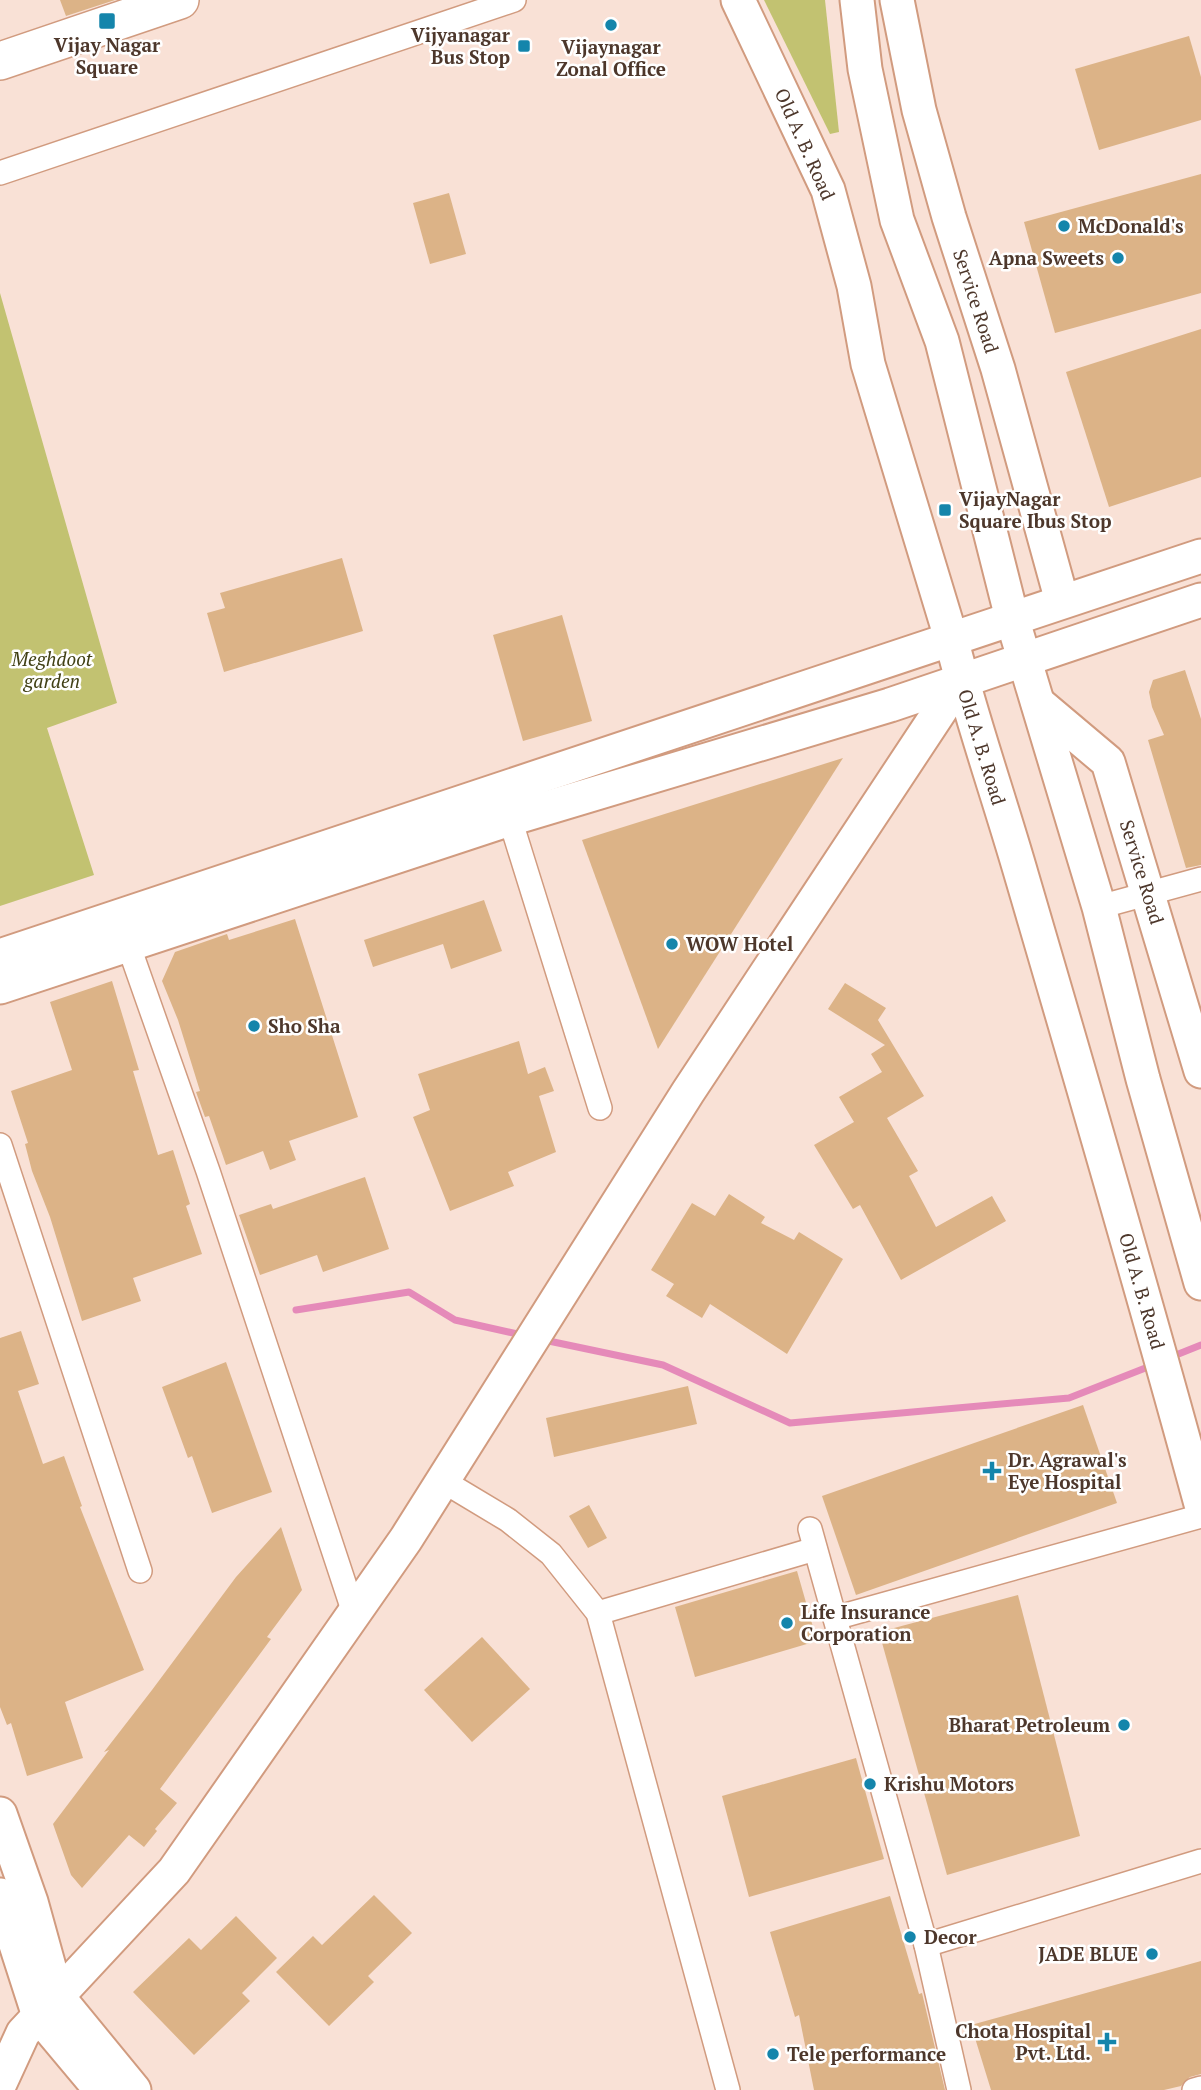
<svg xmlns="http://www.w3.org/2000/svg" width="1201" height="2090" font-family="'PT Serif',serif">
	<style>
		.green { fill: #c2c271 }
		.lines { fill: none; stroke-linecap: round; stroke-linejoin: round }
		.stream { stroke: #e58ab9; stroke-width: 7 }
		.building { fill: #dcb387 }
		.street-casing { stroke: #d19b7f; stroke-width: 26 }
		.secondary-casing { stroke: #d19b7f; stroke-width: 37 }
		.primary-casing { stroke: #d19b7f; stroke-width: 40 }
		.street { stroke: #fff; stroke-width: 23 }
		.secondary { stroke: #fff; stroke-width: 33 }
		.primary { stroke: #fff; stroke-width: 37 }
		.poi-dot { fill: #1485ab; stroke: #fff; stroke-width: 2.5 }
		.labels { text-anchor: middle; stroke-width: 5; stroke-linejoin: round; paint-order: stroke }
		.poi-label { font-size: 19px; font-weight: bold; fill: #4d372b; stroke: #fff; text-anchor: start }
		.street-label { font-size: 19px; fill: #4d372b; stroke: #fff }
		.park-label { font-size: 19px; font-style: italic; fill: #414015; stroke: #fff }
	</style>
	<rect width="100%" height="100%" fill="#f9e1d6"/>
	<g class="green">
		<polygon points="764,0 825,0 839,132 830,134"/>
		<polygon points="0,293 117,703 47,728 94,875 0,906"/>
	</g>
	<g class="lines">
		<g class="stream">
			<polyline points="296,1310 409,1292 455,1320 522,1335"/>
			<polyline points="544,1340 663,1365 790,1423 1069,1398 1153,1365"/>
			<polyline points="1171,1357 1201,1345"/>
		</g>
	</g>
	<g class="building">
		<polygon points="60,0 115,0 66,16"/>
		<polygon points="1189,36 1201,77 1201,120 1099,150 1075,69"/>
		<polygon points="1201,174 1201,293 1055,333 1024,222"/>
		<polygon points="449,193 466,254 430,264 413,203"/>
		<polygon points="1201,329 1201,477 1109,507 1066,372"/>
		<polygon points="342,558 363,631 224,672 207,613 225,608 220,593"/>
		<polygon points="562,615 592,721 523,741 493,635"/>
		<polygon points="1185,670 1201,719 1201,865 1186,868 1148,740 1164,735 1152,707 1149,692 1153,680"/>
		<polygon points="843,758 658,1049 582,840"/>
		<polygon points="484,900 502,951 451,969 443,944 373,967 364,940"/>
		<polygon points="295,919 358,1117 289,1141 296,1160 270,1170 263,1151 226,1165 209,1116 205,1117 196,1092 200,1091 178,1020 162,981 175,952 227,934 229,940"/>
		<polygon points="112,981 139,1070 133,1071 158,1155 173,1150 190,1204 186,1206 202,1254 133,1278 141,1301 82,1321 50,1217 32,1171 25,1144 28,1143 11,1091 72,1070 50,1002"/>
		<polygon points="845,983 886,1008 878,1020 924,1096 887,1118 918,1171 909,1176 936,1227 992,1196 1006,1221 901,1280 860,1205 853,1209 814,1145 854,1122 839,1097 882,1072 871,1054 885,1045 828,1009"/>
		<polygon points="519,1041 528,1074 545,1067 554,1091 539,1096 556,1152 508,1172 514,1186 450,1211 413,1117 430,1110 418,1074"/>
		<polygon points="365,1177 389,1249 323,1272 317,1255 260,1275 239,1215 271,1204 273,1209"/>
		<polygon points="729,1194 765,1217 761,1223 794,1240 799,1232 843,1259 787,1354 710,1304 702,1318 666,1296 674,1284 651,1270 692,1203 715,1216"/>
		<polygon points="21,1331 39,1384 18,1391 43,1464 64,1456 82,1506 80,1507 144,1670 65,1702 83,1758 27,1776 11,1723 7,1725 0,1707 0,1338"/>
		<polygon points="226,1362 272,1492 212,1513 192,1456 188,1458 162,1387"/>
		<polygon points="688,1386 697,1424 554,1457 546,1418"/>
		<polygon points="1083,1405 1117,1503 856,1595 822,1496"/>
		<polygon points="589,1505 607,1538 588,1548 569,1516"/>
		<polygon points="281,1527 302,1590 267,1637 271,1639 160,1789 177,1803 155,1829 157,1831 144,1847 129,1835 82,1888 71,1875 53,1824 109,1750 104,1752 152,1690 236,1577"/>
		<polygon points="797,1571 817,1641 695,1677 675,1607"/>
		<polygon points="1018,1595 1080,1836 947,1875 879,1632"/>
		<polygon points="482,1637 530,1689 472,1742 424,1690"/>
		<polygon points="856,1758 884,1859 749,1897 722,1796"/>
		<polygon points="374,1895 412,1933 368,1976 374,1982 329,2026 276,1972 313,1936 322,1945"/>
		<polygon points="890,1896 919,1994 922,1993 945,2090 814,2090 799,2015 795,2017 770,1932"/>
		<polygon points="236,1916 277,1958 242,1993 250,2001 194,2055 133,1992 189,1938 201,1950"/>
		<polygon points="1201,1961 1201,2074 1190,2077 1181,2086 1164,2090 991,2090 971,2025"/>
	</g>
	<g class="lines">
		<g class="street-casing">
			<g id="street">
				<polyline points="0,173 514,0"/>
				<polyline points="510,819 600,1108"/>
				<polyline points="1099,907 1201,879"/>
				<polyline points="128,944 208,1171 354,1613"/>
				<polyline points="0,1145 140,1571"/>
				<polyline points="443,1481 508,1520 551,1554 598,1613 728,2090"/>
				<polyline points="810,1529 926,1945 1201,1861"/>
				<polyline points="598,1613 815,1549"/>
				<polyline points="835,1618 1201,1516"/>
				<polyline points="926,1945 959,2090"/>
				<polyline points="1194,2090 1201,2088"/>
			</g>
		</g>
		<g class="secondary-casing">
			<g id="secondary">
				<path d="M738,0L828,190L854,286L868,364L951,638C971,718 999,797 1022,877C1083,1085 1144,1294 1201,1504"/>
				<polyline points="857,0 865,69 897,220 942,341 1012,618 1099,907 1143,1079 1201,1283"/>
				<polyline points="897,0 919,110 949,217 998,369 1062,601"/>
				<polyline points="1038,703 1108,762 1201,1071"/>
				<polyline points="0,956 1201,556"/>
				<polyline points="0,987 510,819 890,705 1201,600"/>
				<polyline points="0,1814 31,1902 57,1996 134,2090"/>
				<polyline points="0,1895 39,2016 101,2090"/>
				<polyline points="0,2083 23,2033 174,1871 406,1539 688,1092 961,679"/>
			</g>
		</g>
		<g class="primary-casing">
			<polyline id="primary" points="0,61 180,0"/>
		</g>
		<use href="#street" class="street"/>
		<use href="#secondary" class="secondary"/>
		<use href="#primary" class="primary"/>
	</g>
	<g class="poi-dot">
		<rect x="98" y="12" width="18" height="18" rx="3.5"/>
		<circle cx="611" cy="25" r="7"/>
		<rect x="517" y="39" width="14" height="14" rx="3.5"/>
		<circle cx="1064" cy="226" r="7"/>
		<circle cx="1118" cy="258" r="7"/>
		<rect x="938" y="503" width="14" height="14" rx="3.5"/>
		<circle cx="672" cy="944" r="7"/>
		<circle cx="254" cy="1026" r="7"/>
		<path d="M988.5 1460.5h7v7h7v7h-7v7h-7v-7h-7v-7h7z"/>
		<circle cx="787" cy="1623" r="7"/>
		<circle cx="1124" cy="1725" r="7"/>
		<circle cx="870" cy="1784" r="7"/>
		<circle cx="910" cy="1937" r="7"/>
		<circle cx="1152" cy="1954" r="7"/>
		<path d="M1103.5 2031.5h7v7h7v7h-7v7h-7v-7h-7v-7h7z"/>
		<circle cx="773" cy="2054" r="7"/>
	</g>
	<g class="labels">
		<g class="poi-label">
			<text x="510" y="42" text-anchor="end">Vijyanagar<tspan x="510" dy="22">Bus Stop</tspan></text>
			<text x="107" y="52" text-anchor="middle">Vijay Nagar<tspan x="107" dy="22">Square</tspan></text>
			<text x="611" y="54" text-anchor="middle">Vijaynagar<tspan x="611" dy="22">Zonal Office</tspan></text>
			<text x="1078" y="233">McDonald's</text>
			<text x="1104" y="265" text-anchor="end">Apna Sweets</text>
			<text x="959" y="506">VijayNagar<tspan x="959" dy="22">Square Ibus Stop</tspan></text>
			<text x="686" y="951">WOW Hotel</text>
			<text x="268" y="1033">Sho Sha</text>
			<text x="1008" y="1467">Dr. Agrawal's<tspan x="1008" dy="22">Eye Hospital</tspan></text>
			<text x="801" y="1619">Life Insurance<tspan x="801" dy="22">Corporation</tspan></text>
			<text x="1110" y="1732" text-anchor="end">Bharat Petroleum</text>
			<text x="884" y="1791">Krishu Motors</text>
			<text x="924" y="1944">Decor</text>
			<text x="1138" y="1961" text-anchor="end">JADE BLUE</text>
			<text x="1091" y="2038" text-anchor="end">Chota Hospital<tspan x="1091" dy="22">Pvt. Ltd.</tspan></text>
			<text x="787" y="2061">Tele performance</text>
		</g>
		<g class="street-label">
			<text transform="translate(805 144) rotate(66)" y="7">Old A. B. Road</text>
			<text transform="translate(976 301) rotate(72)" y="7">Service Road</text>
			<text transform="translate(982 747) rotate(73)" y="7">Old A. B. Road</text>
			<text transform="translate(1142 872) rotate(73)" y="7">Service Road</text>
			<text transform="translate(1142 1291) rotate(74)" y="7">Old A. B. Road</text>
		</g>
		<g class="park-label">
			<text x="52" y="666">Meghdoot<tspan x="52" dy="22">garden</tspan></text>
		</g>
	</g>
</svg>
